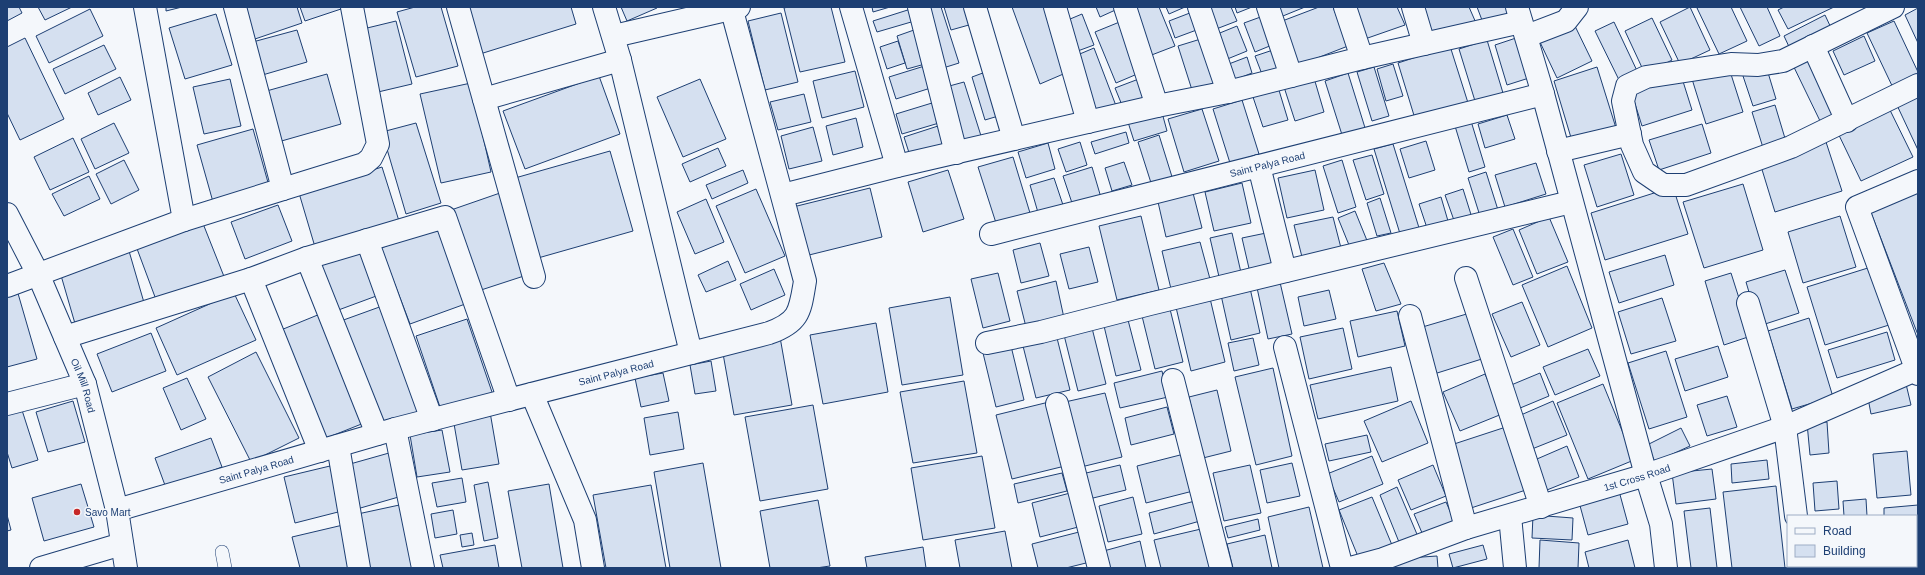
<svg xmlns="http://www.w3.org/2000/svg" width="1925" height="575" font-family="Arial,sans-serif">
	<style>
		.building { fill: #d5e0f0; stroke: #1d3f73 }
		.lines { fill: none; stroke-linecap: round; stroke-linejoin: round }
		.service-casing { stroke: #1d3f73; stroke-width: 14 }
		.minor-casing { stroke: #1d3f73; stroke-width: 24 }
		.tertiary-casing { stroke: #1d3f73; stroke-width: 24 }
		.service { stroke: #f4f7fb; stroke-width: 13 }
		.minor { stroke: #f4f7fb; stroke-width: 22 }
		.tertiary { stroke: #f4f7fb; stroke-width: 22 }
		.poi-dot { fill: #c62828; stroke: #f4f7fb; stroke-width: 1.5 }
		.labels { text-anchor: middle; stroke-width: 3; stroke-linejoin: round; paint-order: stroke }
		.street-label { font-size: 10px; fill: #1d3f73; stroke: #f4f7fb }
		.poi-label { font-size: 10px; fill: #1d3f73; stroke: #f4f7fb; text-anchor: start }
	</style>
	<rect width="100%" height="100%" fill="#f4f7fb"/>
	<g class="building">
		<polygon points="7,7 19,7 22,13 7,21"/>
		<polygon points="38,7 72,7 45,20"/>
		<polygon points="166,7 182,7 166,11"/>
		<polygon points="240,7 297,7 302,23 252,40"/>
		<polygon points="300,7 347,7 305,21"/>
		<polygon points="415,7 441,7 458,66 416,77 397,12"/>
		<polygon points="465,7 571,7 576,24 480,54"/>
		<polygon points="621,7 656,7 657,8 627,21"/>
		<polygon points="788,7 831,7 845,62 800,72 784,8"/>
		<polygon points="872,7 890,7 873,12"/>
		<polygon points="933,7 941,7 959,63 943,68 925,10"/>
		<polygon points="944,7 972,7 976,23 951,30"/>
		<polygon points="1012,7 1046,7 1068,72 1040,84"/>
		<polygon points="1096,7 1122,7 1100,17"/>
		<polygon points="1140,7 1159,7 1175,46 1149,56 1131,10"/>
		<polygon points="1166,7 1185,7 1169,14"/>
		<polygon points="1203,7 1231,7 1237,21 1211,31"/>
		<polygon points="1235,7 1252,7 1237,13"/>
		<polygon points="1274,7 1305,7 1278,18"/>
		<polygon points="1319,7 1333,7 1348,46 1294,67 1277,23"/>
		<polygon points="1349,7 1397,7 1405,25 1362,40"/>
		<polygon points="1416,7 1469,7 1476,23 1428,38"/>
		<polygon points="1477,7 1510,7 1514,17 1485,28"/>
		<polygon points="1690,7 1710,50 1680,64 1660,22"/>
		<polygon points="1700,7 1731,7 1747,41 1719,54 1697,8"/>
		<polygon points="1740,7 1767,7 1780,36 1759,46"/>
		<polygon points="1784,7 1834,7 1788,29 1778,10"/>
		<polygon points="914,8 918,20 877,32 873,21"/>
		<polygon points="1918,8 1918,43 1905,15"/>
		<polygon points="90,9 103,36 49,63 36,36"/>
		<polygon points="1195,11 1202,28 1175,38 1169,21"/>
		<polygon points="781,13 798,82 765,90 748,21"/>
		<polygon points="216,14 232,65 185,79 169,28"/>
		<polygon points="1082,14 1094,45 1075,52 1063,22"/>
		<polygon points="1266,15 1277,43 1255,52 1244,23"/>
		<polygon points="1825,15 1832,30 1791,51 1784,36"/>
		<polygon points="1652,18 1672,60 1645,74 1625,31"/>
		<polygon points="396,21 412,84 378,92 363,29"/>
		<polygon points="1122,21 1142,72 1116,83 1095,32"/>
		<polygon points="1894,21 1918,72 1918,80 1895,92 1867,33"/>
		<polygon points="1614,22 1639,75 1621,84 1595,31"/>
		<polygon points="1574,24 1592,61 1557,78 1539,40"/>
		<polygon points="1237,26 1247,51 1220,62 1210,37"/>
		<polygon points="297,30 307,62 259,76 249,43"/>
		<polygon points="914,30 925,64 907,69 897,36"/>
		<polygon points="1864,36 1875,61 1844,75 1833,51"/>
		<polygon points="25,38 64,119 20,140 7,113 7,47"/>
		<polygon points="1204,38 1218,82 1192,90 1178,46"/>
		<polygon points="1516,38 1529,78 1507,85 1495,45"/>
		<polygon points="1487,40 1503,93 1475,101 1459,49"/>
		<polygon points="898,41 905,63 887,69 880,47"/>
		<polygon points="104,45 116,69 65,94 53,69"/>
		<polygon points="1450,46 1469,106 1416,122 1398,63"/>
		<polygon points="1094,48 1118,111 1097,114 1075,56"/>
		<polygon points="1812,48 1843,112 1821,123 1790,59"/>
		<polygon points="1276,49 1286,74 1265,82 1255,56"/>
		<polygon points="1247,57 1252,73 1227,83 1221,67"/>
		<polygon points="931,64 937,86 896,99 889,77"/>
		<polygon points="1393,64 1403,96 1386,101 1377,69"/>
		<polygon points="1766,66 1776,99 1753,106 1742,73"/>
		<polygon points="1374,67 1389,116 1372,121 1357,72"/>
		<polygon points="1597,67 1616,128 1572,141 1554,81"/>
		<polygon points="1729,68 1743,112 1706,124 1692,79"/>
		<polygon points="991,70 1005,114 985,120 972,77"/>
		<polygon points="855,71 864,107 822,118 813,81"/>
		<polygon points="1348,73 1366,131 1343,138 1325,81"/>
		<polygon points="327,74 341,124 278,142 263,92"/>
		<polygon points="1681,75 1692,110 1642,126 1631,91"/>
		<polygon points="599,76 620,134 525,169 503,111"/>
		<polygon points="120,77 131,100 98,115 88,93"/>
		<polygon points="1144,77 1153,99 1124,110 1115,88"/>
		<polygon points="1314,78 1324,112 1295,121 1284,87"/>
		<polygon points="230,79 241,126 204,134 193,87"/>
		<polygon points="700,79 726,139 683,157 657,97"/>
		<polygon points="964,82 982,139 960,146 942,88"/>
		<polygon points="471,83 491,172 441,183 420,94"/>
		<polygon points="1278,87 1288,120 1263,127 1252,94"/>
		<polygon points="1918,90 1918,150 1895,101"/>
		<polygon points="804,94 811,122 778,130 770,102"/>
		<polygon points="1242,100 1259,154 1230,163 1213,109"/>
		<polygon points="932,103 939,123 902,134 896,114"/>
		<polygon points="1887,104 1913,157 1861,181 1836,129"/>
		<polygon points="1775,105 1787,145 1764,151 1752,112"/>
		<polygon points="1161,109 1167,131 1134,141 1127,119"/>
		<polygon points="1202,109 1219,161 1184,172 1168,119"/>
		<polygon points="1507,115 1515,139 1485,148 1478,124"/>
		<polygon points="856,118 863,147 833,155 826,126"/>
		<polygon points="1471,121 1485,167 1469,172 1455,126"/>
		<polygon points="114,123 129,153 95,169 81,139"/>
		<polygon points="416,123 441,203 406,214 382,132"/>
		<polygon points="1702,124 1711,153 1659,170 1649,140"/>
		<polygon points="938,126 945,149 911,159 904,137"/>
		<polygon points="813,127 822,161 789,169 781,136"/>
		<polygon points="253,129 269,186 213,202 197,145"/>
		<polygon points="1126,132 1129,143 1095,154 1091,142"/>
		<polygon points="1159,135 1173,180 1152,186 1138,142"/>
		<polygon points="73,138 89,172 50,190 34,157"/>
		<polygon points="1426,141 1435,170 1409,178 1400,149"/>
		<polygon points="1080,142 1087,165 1066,172 1058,149"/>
		<polygon points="1826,142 1842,191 1775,212 1760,163"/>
		<polygon points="1048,143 1055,169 1026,178 1018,152"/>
		<polygon points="1393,144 1420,231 1401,237 1374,149"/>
		<polygon points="718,148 726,166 690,182 682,164"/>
		<polygon points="610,151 633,231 538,258 515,178"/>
		<polygon points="1621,154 1634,195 1597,207 1584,165"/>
		<polygon points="1372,155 1384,194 1366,200 1353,160"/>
		<polygon points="1013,157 1030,213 996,223 978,167"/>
		<polygon points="124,160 139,190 111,204 96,174"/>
		<polygon points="1342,160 1356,207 1338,213 1323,166"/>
		<polygon points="1124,162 1132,185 1112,191 1105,168"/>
		<polygon points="1536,163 1546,194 1505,207 1495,175"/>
		<polygon points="382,167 399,221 315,247 299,193"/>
		<polygon points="1092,167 1102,201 1074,209 1063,176"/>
		<polygon points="743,170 748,183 712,199 706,185"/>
		<polygon points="948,170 964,219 923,232 908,182"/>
		<polygon points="1315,170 1324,210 1287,218 1278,178"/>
		<polygon points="1486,172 1498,210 1480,216 1468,178"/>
		<polygon points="89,176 100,199 64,216 52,194"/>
		<polygon points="1054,178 1064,208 1039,216 1030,185"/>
		<polygon points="1242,183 1251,223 1214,231 1205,192"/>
		<polygon points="1743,184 1763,250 1704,268 1683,202"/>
		<polygon points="1918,186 1918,335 1868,205"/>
		<polygon points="1673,187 1688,234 1605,260 1591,213"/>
		<polygon points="870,188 882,237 805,256 793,207"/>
		<polygon points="756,189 785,256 745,273 716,206"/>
		<polygon points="1463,189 1473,221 1456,226 1445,195"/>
		<polygon points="500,193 527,275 478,291 451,210"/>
		<polygon points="1193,193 1202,228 1166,237 1158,202"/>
		<polygon points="1441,197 1448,221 1427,228 1419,204"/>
		<polygon points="1380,198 1391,233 1377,236 1367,203"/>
		<polygon points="706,199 724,242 695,254 677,212"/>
		<polygon points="278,205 292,241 245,259 231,222"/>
		<polygon points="1355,211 1368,243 1351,250 1338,218"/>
		<polygon points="1141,216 1159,290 1117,300 1099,226"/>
		<polygon points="1840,216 1856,267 1803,283 1788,232"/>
		<polygon points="1333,217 1341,248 1302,257 1294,225"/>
		<polygon points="1549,217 1568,262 1537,274 1519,230"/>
		<polygon points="202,221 225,279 158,305 136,246"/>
		<polygon points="440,226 468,303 410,324 381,248"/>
		<polygon points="1513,229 1533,277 1513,285 1493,237"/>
		<polygon points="1271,232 1279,268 1251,277 1242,238"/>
		<polygon points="1232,233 1242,277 1220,281 1210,238"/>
		<polygon points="1200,242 1210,279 1171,289 1162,251"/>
		<polygon points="1040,243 1049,276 1021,283 1013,250"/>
		<polygon points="1089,247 1098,282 1069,289 1060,254"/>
		<polygon points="362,250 379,295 333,312 316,267"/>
		<polygon points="129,251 145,306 76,327 60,272"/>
		<polygon points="1665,255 1674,285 1619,303 1609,272"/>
		<polygon points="728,261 736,280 706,292 698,275"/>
		<polygon points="1384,263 1401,304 1376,311 1362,269"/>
		<polygon points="1567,266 1592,328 1548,347 1522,285"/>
		<polygon points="1871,267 1889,325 1825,345 1807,287"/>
		<polygon points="774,269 785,295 751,310 740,284"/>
		<polygon points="1785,270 1799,313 1759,326 1746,282"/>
		<polygon points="998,273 1010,321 983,328 971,279"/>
		<polygon points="1731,273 1751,336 1724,345 1705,281"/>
		<polygon points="1279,278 1292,334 1268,339 1256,283"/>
		<polygon points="1056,281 1064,318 1026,327 1017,291"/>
		<polygon points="1250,288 1260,333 1231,340 1221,295"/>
		<polygon points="17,290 37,359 7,367 7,293"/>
		<polygon points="1329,290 1336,319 1304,326 1298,297"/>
		<polygon points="234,293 256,340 177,375 156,328"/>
		<polygon points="1209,294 1225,362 1191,371 1175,303"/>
		<polygon points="950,297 963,375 902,385 889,308"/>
		<polygon points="1662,298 1676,341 1631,354 1618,312"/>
		<polygon points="1522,302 1540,345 1511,357 1492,314"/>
		<polygon points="385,305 426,413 378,430 338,322"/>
		<polygon points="1170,309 1183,362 1155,369 1142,316"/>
		<polygon points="1397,311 1405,346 1358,357 1350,321"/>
		<polygon points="325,312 369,421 319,441 276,332"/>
		<polygon points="1470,313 1485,358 1434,374 1419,328"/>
		<polygon points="1809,318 1833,397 1792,409 1768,331"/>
		<polygon points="467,319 493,395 442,413 416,336"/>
		<polygon points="1128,320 1141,370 1116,376 1104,326"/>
		<polygon points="876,323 888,392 823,404 810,335"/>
		<polygon points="1092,328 1106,384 1078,391 1064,335"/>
		<polygon points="1343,328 1352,369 1309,379 1300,337"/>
		<polygon points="1887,332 1895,360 1837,378 1828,350"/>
		<polygon points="151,333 166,371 112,392 97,354"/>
		<polygon points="1056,334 1070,390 1036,398 1022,342"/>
		<polygon points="780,337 792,405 734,415 722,348"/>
		<polygon points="1253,338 1259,365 1234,371 1228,343"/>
		<polygon points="1011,346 1024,400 996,407 983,353"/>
		<polygon points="1718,346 1728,377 1685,391 1675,359"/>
		<polygon points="1588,349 1600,376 1555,395 1543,367"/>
		<polygon points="1666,351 1687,417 1649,429 1628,363"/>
		<polygon points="256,352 299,438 251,462 208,377"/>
		<polygon points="711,361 716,391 695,394 690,365"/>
		<polygon points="1391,367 1398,401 1318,419 1310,385"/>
		<polygon points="1273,368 1292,456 1256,465 1235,377"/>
		<polygon points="1162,371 1168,397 1120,408 1114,383"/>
		<polygon points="663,373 669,401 641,407 635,378"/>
		<polygon points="1540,373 1549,396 1513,411 1504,388"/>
		<polygon points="1485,374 1502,414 1460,431 1443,392"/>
		<polygon points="187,378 206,419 181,430 163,388"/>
		<polygon points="964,381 977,453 913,463 900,392"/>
		<polygon points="1603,384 1634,460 1588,479 1557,403"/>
		<polygon points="1906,384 1911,405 1871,414 1867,393"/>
		<polygon points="1217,390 1231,451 1203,458 1189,397"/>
		<polygon points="1105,393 1122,457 1081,467 1065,402"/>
		<polygon points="1727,396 1737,427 1707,436 1697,405"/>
		<polygon points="73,401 85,442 48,452 36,412"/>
		<polygon points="1411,401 1428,443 1382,462 1364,421"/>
		<polygon points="1553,401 1567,435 1527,451 1514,418"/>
		<polygon points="1049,402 1065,466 1012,479 996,415"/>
		<polygon points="813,405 828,489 760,501 745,417"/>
		<polygon points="21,407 38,460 12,468 7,452 7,412"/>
		<polygon points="1167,407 1174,434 1131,445 1125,418"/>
		<polygon points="490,412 499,464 462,470 453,418"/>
		<polygon points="678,412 684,449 650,455 644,418"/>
		<polygon points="1827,422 1829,453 1810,455 1807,423"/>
		<polygon points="1512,425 1532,488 1471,508 1451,445"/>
		<polygon points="1681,428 1690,446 1655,462 1647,445"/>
		<polygon points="442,430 450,472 417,477 410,435"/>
		<polygon points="1367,435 1371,452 1329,461 1325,444"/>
		<polygon points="211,438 222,467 166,488 155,458"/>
		<polygon points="1567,446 1579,477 1542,492 1530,462"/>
		<polygon points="1907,451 1911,495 1877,498 1873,454"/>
		<polygon points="389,453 402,496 357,509 343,466"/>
		<polygon points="1184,454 1193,491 1146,503 1137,466"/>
		<polygon points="982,456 995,528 923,540 911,468"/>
		<polygon points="1372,456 1383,484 1339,502 1327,474"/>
		<polygon points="1767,460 1769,479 1732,483 1731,464"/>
		<polygon points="703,463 721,568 670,568 654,472"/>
		<polygon points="1292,463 1300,496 1267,503 1260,470"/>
		<polygon points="1120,465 1126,490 1089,499 1082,474"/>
		<polygon points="1250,465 1261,513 1224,521 1213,473"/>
		<polygon points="1433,465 1446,496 1411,510 1398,480"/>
		<polygon points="330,466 342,511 295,523 284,477"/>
		<polygon points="1712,469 1716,499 1676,504 1672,473"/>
		<polygon points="1062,473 1067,491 1018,503 1014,484"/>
		<polygon points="462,478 466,502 437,507 432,483"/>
		<polygon points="1837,481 1839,509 1815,511 1813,483"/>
		<polygon points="488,482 498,538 484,541 474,485"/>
		<polygon points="81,484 94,527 44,541 32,498"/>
		<polygon points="549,484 563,568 522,568 508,491"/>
		<polygon points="651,485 666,568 606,568 593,495"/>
		<polygon points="1776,486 1785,568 1732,568 1723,492"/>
		<polygon points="1397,487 1419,539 1401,547 1380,495"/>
		<polygon points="1619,491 1628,524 1588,535 1579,502"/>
		<polygon points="1074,492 1082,526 1040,537 1032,503"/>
		<polygon points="1133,497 1142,534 1108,542 1099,506"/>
		<polygon points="1372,497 1392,545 1359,559 1339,510"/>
		<polygon points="1866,499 1867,516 1844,516 1843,501"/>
		<polygon points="818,500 830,566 816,568 770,568 760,511"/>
		<polygon points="1195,501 1200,521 1154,534 1149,513"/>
		<polygon points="1446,502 1457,527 1425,540 1414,514"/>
		<polygon points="404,504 419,568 364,568 353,515"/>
		<polygon points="1918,505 1918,523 1916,523 1916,516 1884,516 1884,508"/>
		<polygon points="1309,507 1323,568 1279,568 1268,517"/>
		<polygon points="1710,508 1717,568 1691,568 1684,511"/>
		<polygon points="453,510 457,534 435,538 431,514"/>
		<polygon points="7,515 11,530 7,531"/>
		<polygon points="1533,515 1573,518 1572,540 1532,538"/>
		<polygon points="1258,519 1260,530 1228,538 1225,527"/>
		<polygon points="343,525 353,568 300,568 292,537"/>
		<polygon points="1201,529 1211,568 1161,568 1154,540"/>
		<rect x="1916" y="529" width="2" height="29"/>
		<polygon points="1005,531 1012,568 960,568 955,540"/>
		<polygon points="1083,531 1090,562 1066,568 1038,568 1032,544"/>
		<polygon points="472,533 474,545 462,547 460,535"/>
		<polygon points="1265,535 1272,568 1233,568 1227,544"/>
		<polygon points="1540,540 1579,543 1578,568 1539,568"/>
		<polygon points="1628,540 1635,568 1589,568 1585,552"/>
		<polygon points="1140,541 1146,568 1104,568 1100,552"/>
		<polygon points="495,545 499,568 443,568 440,555"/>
		<polygon points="1483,545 1487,559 1453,568 1449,554"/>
		<polygon points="923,547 926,568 867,568 865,557"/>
		<polygon points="1437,556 1438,568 1394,568 1393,559"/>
	</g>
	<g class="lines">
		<g class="service-casing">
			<polyline id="service" points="222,552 225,568"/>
		</g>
		<g class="minor-casing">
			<g id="minor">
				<polyline points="458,7 534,277"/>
				<polyline points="604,7 620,60 691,353"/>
				<polyline points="851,7 897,166"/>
				<polyline points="919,7 956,153"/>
				<polyline points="975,7 1014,139"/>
				<polyline points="1055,7 1088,122"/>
				<polyline points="1125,7 1157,106"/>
				<polyline points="1199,7 1228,92"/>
				<polyline points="1268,7 1291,76"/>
				<polyline points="1345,7 1362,58"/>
				<polyline points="1413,7 1424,44"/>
				<polyline points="1517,7 1543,94 1646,475 1661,524 1666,568"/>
				<polyline points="1893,7 1783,61 1758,65 1731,64 1646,77 1627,86 1623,101 1632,145 1644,172 1663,185 1686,185 1791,147 1918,85"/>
				<polyline points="614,36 739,7"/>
				<polyline points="1527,36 1566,21 1577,7"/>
				<polyline points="1813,46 1847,121"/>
				<polyline points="484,99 620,60"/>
				<polyline points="1558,151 1630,134"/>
				<polyline points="1259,166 1285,271"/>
				<polyline points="1918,181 1857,207 1918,374"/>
				<polyline points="283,189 364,164 371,158 378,144 352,7"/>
				<polyline points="783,195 897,166 1157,106 1228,92 1362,58 1521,22"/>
				<polyline points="184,220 283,189 235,7"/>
				<path id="s1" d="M991,234L1543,94"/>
				<polyline points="367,240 432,420"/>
				<polyline points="307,258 377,434"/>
				<polyline points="1466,278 1541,507"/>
				<polyline points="7,286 184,220 145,7"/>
				<polyline points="1748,303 1785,427 1796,516"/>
				<polyline points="1410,316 1466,528"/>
				<polyline points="65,337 251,279"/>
				<polyline points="987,343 1041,332 1150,304 1571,202"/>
				<polyline points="1285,347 1342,568"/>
				<polyline points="1173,380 1221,568"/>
				<polyline points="532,394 585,520 593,568"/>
				<polyline points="7,404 85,384"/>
				<polyline points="1057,404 1099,568"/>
				<polyline points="338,446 359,568"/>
				<polyline points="320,451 251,279 307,258 445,217 509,400"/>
				<path id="s2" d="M117,510L395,429"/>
				<polyline points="1510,516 1515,568"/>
				<polyline points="1803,566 1803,568"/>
				<polyline points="41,568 122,544"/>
				<path id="s3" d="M423,568L395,429L769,333C800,322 800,311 805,281L731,7"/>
				<path id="s4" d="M1350,568L1383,559L1466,528L1646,475L1785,427L1918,369"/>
			</g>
		</g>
		<g class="tertiary-casing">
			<g id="tertiary">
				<path id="s5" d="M7,214L38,274L85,384L117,510L126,568"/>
			</g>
		</g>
		<use href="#service" class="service"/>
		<use href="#minor" class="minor"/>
		<use href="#tertiary" class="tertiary"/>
	</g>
	<circle class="poi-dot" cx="77" cy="512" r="4"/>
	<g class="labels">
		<g class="street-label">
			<text dy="4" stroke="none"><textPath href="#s1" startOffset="285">Saint Palya Road</textPath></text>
			<text dy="4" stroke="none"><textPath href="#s3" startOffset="370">Saint Palya Road</textPath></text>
			<text dy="4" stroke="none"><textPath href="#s5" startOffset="188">Oil Mill Road</textPath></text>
			<text dy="4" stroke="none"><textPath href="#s2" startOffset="145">Saint Palya Road</textPath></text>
			<text dy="4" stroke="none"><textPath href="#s4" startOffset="301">1st Cross Road</textPath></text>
		</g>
		<g class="poi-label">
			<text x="85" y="516">Savo Mart</text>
		</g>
	</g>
	<rect width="1925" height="575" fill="none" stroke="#1d3f73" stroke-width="16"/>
	<rect x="1787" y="515" width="130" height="52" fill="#f4f7fb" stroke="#9eadc5"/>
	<rect x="1795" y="528" width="20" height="6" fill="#f4f7fb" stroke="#9eadc5"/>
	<text x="1823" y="535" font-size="12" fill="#1d3f73">Road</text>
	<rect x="1795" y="545" width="20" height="12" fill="#d5e0f0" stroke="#9eadc5"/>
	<text x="1823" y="555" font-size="12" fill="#1d3f73">Building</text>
</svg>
